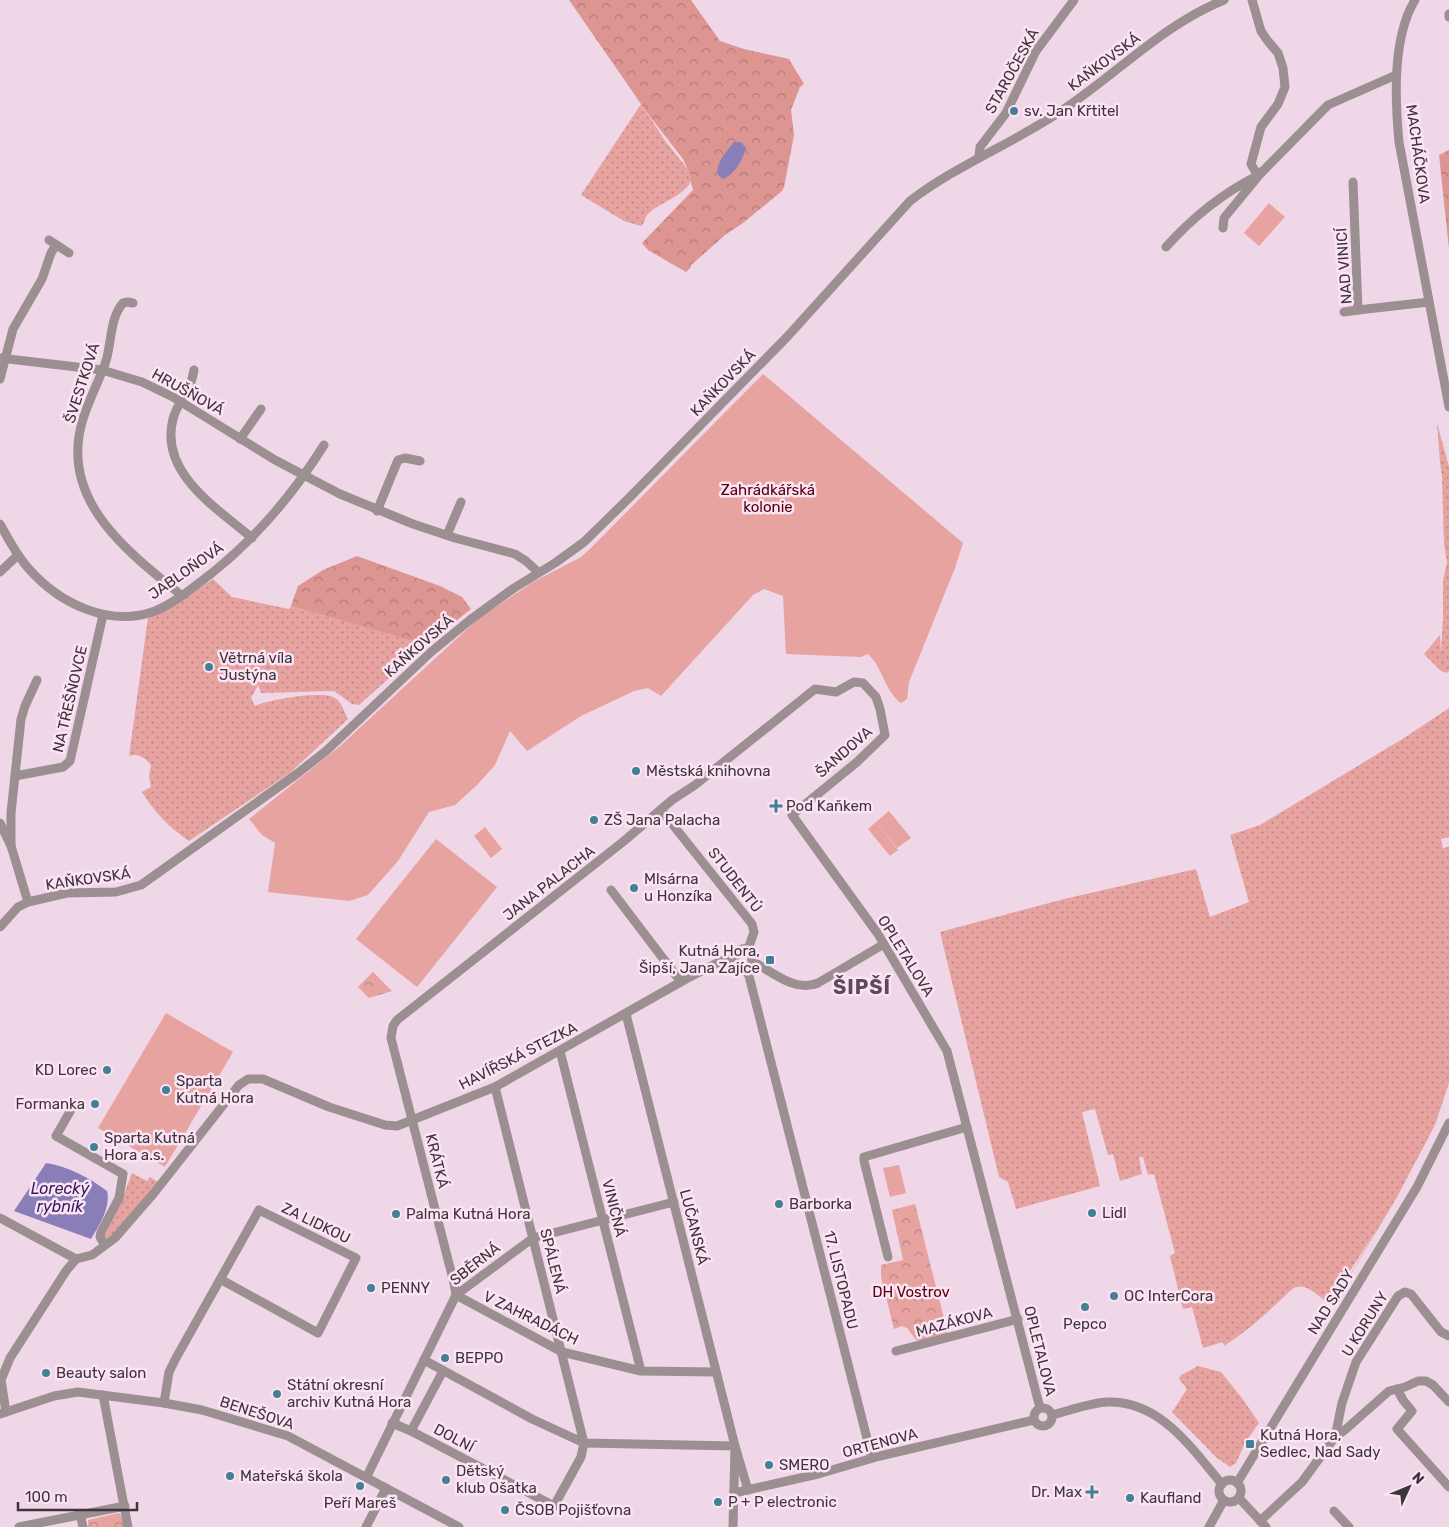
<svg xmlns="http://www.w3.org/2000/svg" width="1449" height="1527" font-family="Rubik,sans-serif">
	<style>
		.grass { fill: url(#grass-dots) }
		.forest { fill: url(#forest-crowns) }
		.park { fill: url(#park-crowns) }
		.garden { fill: #e6a3a0 }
		.water { fill: #897eb8 }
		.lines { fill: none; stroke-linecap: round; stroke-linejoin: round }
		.minor { stroke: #9b8f92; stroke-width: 9 }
		.poi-dot { fill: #438097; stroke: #fce4f5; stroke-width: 2 }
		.labels { text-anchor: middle; stroke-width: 5; stroke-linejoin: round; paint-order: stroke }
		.street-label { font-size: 15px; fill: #3e343b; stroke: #fce4f5 }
		.poi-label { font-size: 15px; fill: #3e343b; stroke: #fce4f5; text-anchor: start }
		.park-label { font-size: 15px; fill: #55000a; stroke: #fce4f5 }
		.water-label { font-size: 16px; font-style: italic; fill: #321b62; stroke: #fce4f5 }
		.district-label { font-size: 20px; font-weight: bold; letter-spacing: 1px; fill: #5e4b58; stroke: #fce4f5 }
	</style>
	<defs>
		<pattern id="grass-dots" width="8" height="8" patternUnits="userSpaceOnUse" patternTransform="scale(1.25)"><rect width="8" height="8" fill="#e6a3a0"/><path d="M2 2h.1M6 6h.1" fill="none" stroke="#bc8684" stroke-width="1.8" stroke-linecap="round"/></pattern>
		<pattern id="forest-crowns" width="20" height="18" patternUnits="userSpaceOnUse" patternTransform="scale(1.25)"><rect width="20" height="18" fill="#dd9592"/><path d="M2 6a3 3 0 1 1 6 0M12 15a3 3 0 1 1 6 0" fill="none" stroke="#b57a78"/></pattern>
		<pattern id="park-crowns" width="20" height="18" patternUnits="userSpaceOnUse" patternTransform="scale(1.25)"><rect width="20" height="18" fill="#e6a3a0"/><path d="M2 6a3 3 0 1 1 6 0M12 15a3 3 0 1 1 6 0" fill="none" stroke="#bc8684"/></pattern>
	</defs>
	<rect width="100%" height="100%" fill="#efd7e7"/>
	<g class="grass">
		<path d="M641,104L666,142L690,172L692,179C684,197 662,201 649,213C644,217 646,222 641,226L624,221L581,195Z"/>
		<polygon points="1437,423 1449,467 1449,671 1446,673 1440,670 1424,654 1440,635 1441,653 1443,617 1443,581 1447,562 1444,544 1442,476 1440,463"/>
		<path d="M213,579L232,597L289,609L291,606L426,645L359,705L352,704L334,691L261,693L258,685L251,698L255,706C267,700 320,691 333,697C341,700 344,711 348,719L291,772L189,841C169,827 155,813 142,792L151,787L149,776L151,765C145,758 138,753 129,756L148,618L170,608Z"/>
		<path d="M1449,708V837L1441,839L1443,848L1449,847V1083L1435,1125L1397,1197L1333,1304L1378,1227L1329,1304C1318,1296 1304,1279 1291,1290C1268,1312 1250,1329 1224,1346L1223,1342L1203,1348L1192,1307L1183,1309L1170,1256L1175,1253L1154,1174L1148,1175L1143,1157H1139L1142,1174L1120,1181L1113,1154L1108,1155L1095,1109L1082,1112L1100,1186L1016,1209L1008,1182L999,1177L940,932L1064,899L1196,869L1210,917L1249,902L1230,835L1260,825L1404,738Z"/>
		<polygon points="132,1173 147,1181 150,1177 158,1182 111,1236 106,1238 104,1236 123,1197"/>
		<polygon points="1198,1366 1221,1372 1242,1398 1259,1423 1246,1441 1236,1463 1230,1467 1217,1458 1172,1412 1187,1389 1179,1379 1181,1375"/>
	</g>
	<g class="forest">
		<polygon points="569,0 691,0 720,41 744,49 789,59 804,84 800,87 791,110 794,135 784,187 782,191 743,223 725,235 690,266 691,267 686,272 648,250 642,243 693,190 691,183 691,176 683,159 648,114"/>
		<polygon points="1449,150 1449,249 1439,155"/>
		<polygon points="357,556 440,586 462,597 471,609 426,645 291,606 298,586 323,570"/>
	</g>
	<g class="park">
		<polygon points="373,972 392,991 369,998 358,987"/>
		<polygon points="915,1204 948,1334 927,1340 916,1340 907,1328 902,1326 894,1329 881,1277 881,1265 903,1260 892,1210"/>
		<polygon points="119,1513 122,1518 124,1527 88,1527 88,1520"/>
	</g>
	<g class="garden">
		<polygon points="1269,203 1285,217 1259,246 1244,233"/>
		<path d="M763,374L963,543L955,568L909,682L907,699L901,703C884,690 883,668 868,654L861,657L786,654L783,596L764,589L753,595L661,696L648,688L634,691L581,716L527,751L510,731L495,765L478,784L455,805L429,812L398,861L368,895L349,901L268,892L275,843L262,835L249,819L340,746L478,619L533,582L581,557L590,549Z"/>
		<polygon points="889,811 911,838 897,848 876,822"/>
		<polygon points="876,822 898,850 890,856 868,829"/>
		<polygon points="485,827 502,849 491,858 474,836"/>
		<polygon points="436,839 497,887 417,987 356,939"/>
		<polygon points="166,1013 233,1052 165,1167 98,1128"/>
		<polygon points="899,1165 906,1193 890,1197 883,1168"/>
	</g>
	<g class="water">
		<path d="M734,142H741L746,148C742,161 736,173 723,179L718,175C715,163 727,151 734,142Z"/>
		<path d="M46,1163C67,1166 90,1178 107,1191C111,1207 99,1226 91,1239L14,1211Z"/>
	</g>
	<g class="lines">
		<g class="minor">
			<polyline points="1252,0 1261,31 1267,40 1278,53 1283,68 1285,87 1278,104 1261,127 1251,164 1255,171 1261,173"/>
			<path d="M1415,0C1392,38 1395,100 1399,142L1449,407"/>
			<polyline points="1449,14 1449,17"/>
			<polyline points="979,157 980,147 1006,113 1036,51 1074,0"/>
			<polyline points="1353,182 1358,310 1429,302"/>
			<polyline points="1223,228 1224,218 1261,173 1328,105 1396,75"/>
			<polyline points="49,240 69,253"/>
			<path d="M1166,247C1192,218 1221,194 1257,176"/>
			<path d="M133,303L128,302L123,303C109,319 112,345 105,364C96,388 83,411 79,436C68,508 132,555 181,595"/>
			<polyline points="1344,312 1358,310"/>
			<polyline points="0,358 102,370 142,382 173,397 275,460 340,494 413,524 455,538 515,554 526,561 538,572"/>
			<path d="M194,370C193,375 192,380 190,385C185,397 176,406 173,419C159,473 217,508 252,538"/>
			<polyline points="0,379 13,329 42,279 51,253 56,245"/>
			<polyline points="240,439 261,409"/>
			<polyline points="377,511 398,460 405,458 420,461"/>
			<path d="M0,524C9,540 17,556 29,569C59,603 109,628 155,611C175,603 195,586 212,573C257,537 294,493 324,445"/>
			<polyline points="447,535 461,502"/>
			<polyline points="0,572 18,555"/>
			<polyline points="15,776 63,767 70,761 103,615"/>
			<polyline points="661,810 752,924 754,932 748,949"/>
			<polyline points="0,823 11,846 28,902"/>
			<polyline points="11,846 11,813 21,719 25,706 37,680"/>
			<polyline points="611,890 681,982"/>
			<path d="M0,927L18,907L28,902L67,893L116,892L141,885L298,773L326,751L431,652L470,620L514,588L555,563L584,542L629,498L787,337L910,201C957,165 1012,144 1061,111C1116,75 1162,25 1224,0"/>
			<polyline points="735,957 738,950 746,948 752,953 752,961"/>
			<path d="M752,961C771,971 795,993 818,983L884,944"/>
			<polyline points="743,965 749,976 872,1458"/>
			<polyline points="626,1014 735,1446 733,1527"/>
			<polyline points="560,1051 641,1371"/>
			<polyline points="75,1103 56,1136 123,1174 119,1198 101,1232 100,1237 105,1245"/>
			<polyline points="0,1218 76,1259"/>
			<polyline points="888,1257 864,1161 864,1157 967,1127"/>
			<polyline points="456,1295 454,1283 391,1038 393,1026 397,1020 624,841 672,800 695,785 815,689 836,692 854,682 863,683 876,697 880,709 885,735 857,762 792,815 878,934 947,1051 1040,1408"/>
			<polyline points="456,1295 562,1352 641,1371 716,1372"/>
			<polyline points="896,1351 1018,1319"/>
			<polyline points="424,1360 532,1419 584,1443 735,1446 748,1490"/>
			<polyline points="1397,1389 1403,1400 1412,1411 1397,1429 1449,1487"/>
			<polyline points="103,1395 128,1527"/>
			<polyline points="164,1403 169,1372 176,1358 259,1210 356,1258 318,1333 220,1279"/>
			<circle cx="1043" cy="1417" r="9"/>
			<polyline points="6,1412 1,1380 10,1358 66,1271 76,1259 92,1255 115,1238 154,1193 239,1085 248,1079 263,1079 329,1107 385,1125 397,1126 495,1087 686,979 723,960 735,957"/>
			<polyline points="0,1414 54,1396 78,1392 164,1403 202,1410 288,1436 459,1527"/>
			<path d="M1052,1415C1068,1411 1093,1402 1108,1402C1161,1401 1191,1448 1222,1484"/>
			<polyline points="392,1423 411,1431 554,1506 581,1457 584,1443 495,1087"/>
			<polyline points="411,1431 443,1371"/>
			<polyline points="1335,1437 1342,1403 1356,1362 1398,1296 1405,1292 1411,1294 1441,1332 1449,1336"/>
			<polyline points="366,1478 456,1295 533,1238 674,1202"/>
			<circle cx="1230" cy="1491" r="11"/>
			<polyline points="1237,1483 1417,1187 1449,1123"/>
			<polyline points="734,1493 818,1474 880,1456 1034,1420"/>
			<polyline points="1239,1498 1266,1527"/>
			<polyline points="1334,1511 1349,1527"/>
			<polyline points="80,1514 83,1527"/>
			<polyline points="1260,1521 1302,1482 1335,1437 1346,1429 1389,1391 1405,1387 1418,1381 1426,1381 1433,1385 1449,1402"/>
			<polyline points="19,1527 125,1506"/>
			<polyline points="366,1527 386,1488"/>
			<polyline points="1209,1527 1224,1500"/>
		</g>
	</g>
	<g class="poi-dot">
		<circle cx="1014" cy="111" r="5"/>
		<circle cx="209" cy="667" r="5"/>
		<circle cx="636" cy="771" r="5"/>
		<path d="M773.5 798.5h5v5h5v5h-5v5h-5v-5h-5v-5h5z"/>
		<circle cx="594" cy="820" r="5"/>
		<circle cx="634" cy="888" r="5"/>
		<rect x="765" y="955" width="10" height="10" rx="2.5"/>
		<circle cx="107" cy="1070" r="5"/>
		<circle cx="166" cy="1090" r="5"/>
		<circle cx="95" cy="1104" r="5"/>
		<circle cx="94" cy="1147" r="5"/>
		<circle cx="779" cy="1204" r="5"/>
		<circle cx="1092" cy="1213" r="5"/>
		<circle cx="396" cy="1214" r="5"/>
		<circle cx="371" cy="1288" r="5"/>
		<circle cx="1114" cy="1296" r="5"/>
		<circle cx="1085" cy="1307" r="5"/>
		<circle cx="445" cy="1358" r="5"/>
		<circle cx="46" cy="1373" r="5"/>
		<circle cx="277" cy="1394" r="5"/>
		<rect x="1245" y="1439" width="10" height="10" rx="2.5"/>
		<circle cx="769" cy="1465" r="5"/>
		<circle cx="230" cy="1476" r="5"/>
		<circle cx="446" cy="1480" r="5"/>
		<circle cx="360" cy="1486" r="5"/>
		<path d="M1089.5 1484.5h5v5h5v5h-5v5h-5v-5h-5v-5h5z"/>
		<circle cx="1130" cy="1498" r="5"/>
		<circle cx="718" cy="1502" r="5"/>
		<circle cx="505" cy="1510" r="5"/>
	</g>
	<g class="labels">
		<g class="street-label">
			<text transform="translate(1104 62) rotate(-37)" y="5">KAŇKOVSKÁ</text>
			<text transform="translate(1012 71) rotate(-61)" y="5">STAROČESKÁ</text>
			<text transform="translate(1418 154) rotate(82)" y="5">MACHÁČKOVA</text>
			<text transform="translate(1344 266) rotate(-94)" y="5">NAD VINICÍ</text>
			<text transform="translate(82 383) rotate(-72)" y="5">ŠVESTKOVÁ</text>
			<text transform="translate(723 383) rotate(-46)" y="5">KAŇKOVSKÁ</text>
			<text transform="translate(188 392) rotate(29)" y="5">HRUŠŇOVÁ</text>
			<text transform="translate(186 571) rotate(-35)" y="5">JABLOŇOVÁ</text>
			<text transform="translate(419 646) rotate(-41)" y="5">KAŇKOVSKÁ</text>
			<text transform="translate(70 699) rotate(-77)" y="5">NA TŘEŠŇOVCE</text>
			<text transform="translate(844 752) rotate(-41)" y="5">ŠANDOVA</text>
			<text transform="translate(88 879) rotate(-8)" y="5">KAŇKOVSKÁ</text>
			<text transform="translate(735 880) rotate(52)" y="5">STUDENTŮ</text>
			<text transform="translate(549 883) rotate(-38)" y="5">JANA PALACHA</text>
			<text transform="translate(906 956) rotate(58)" y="5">OPLETALOVA</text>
			<text transform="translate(518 1056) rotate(-27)" y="5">HAVÍŘSKÁ STEZKA</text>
			<text transform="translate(437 1161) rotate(76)" y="5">KRÁTKÁ</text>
			<text transform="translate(614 1208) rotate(76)" y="5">VINIČNÁ</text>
			<text transform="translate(316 1223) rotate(26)" y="5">ZA LIDKOU</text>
			<text transform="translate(694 1227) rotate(76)" y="5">LUČANSKÁ</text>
			<text transform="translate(553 1261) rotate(76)" y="5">SPÁLENÁ</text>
			<text transform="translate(475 1264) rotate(-38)" y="5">SBĚRNÁ</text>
			<text transform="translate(841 1280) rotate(76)" y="5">17. LISTOPADU</text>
			<text transform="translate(1331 1302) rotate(-58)" y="5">NAD SADY</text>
			<text transform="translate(531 1318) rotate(26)" y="5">V ZAHRADÁCH</text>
			<text transform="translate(954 1322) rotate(-15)" y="5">MAZÁKOVA</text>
			<text transform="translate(1365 1324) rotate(-58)" y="5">U KORUNY</text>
			<text transform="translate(1040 1351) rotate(76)" y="5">OPLETALOVA</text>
			<text transform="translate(257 1413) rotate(18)" y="5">BENEŠOVA</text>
			<text transform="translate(454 1438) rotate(28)" y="5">DOLNÍ</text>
			<text transform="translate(880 1443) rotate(-15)" y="5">ORTENOVA</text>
		</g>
		<g class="poi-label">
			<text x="1024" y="116">sv. Jan Křtitel</text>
			<text x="219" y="663">Větrná víla<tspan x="219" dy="17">Justýna</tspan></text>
			<text x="646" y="776">Městská knihovna</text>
			<text x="786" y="811">Pod Kaňkem</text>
			<text x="604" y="825">ZŠ Jana Palacha</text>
			<text x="644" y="884">Mlsárna<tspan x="644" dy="17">u Honzíka</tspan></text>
			<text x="760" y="956" text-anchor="end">Kutná Hora,<tspan x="760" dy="17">Šipší, Jana Zajíce</tspan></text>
			<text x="97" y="1075" text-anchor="end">KD Lorec</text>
			<text x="176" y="1086">Sparta<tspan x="176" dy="17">Kutná Hora</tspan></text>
			<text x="85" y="1109" text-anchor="end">Formanka</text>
			<text x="104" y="1143">Sparta Kutná<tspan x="104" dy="17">Hora a.s.</tspan></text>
			<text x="789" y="1209">Barborka</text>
			<text x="1102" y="1218">Lidl</text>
			<text x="406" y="1219">Palma Kutná Hora</text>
			<text x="381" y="1293">PENNY</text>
			<text x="1124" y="1301">OC InterCora</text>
			<text x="1085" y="1329" text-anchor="middle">Pepco</text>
			<text x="455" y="1363">BEPPO</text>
			<text x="56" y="1378">Beauty salon</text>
			<text x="287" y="1390">Státní okresní<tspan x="287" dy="17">archiv Kutná Hora</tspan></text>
			<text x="1260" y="1440">Kutná Hora,<tspan x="1260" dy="17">Sedlec, Nad Sady</tspan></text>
			<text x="779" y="1470">SMERO</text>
			<text x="456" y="1476">Dětský<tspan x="456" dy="17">klub Ošatka</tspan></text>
			<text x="240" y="1481">Mateřská škola</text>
			<text x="1082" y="1497" text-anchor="end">Dr. Max</text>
			<text x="1140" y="1503">Kaufland</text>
			<text x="728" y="1507">P + P electronic</text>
			<text x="360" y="1508" text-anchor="middle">Peří Mareš</text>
			<text x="515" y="1515">ČSOB Pojišťovna</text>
		</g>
		<g class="park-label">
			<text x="768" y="495">Zahrádkářská<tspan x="768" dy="17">kolonie</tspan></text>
			<text x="911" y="1297">DH Vostrov</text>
		</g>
		<g class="water-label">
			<text x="60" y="1194">Lorecký<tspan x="60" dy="18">rybník</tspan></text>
		</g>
		<g class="district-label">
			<text x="862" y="994">ŠIPŠÍ</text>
		</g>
	</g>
	<g transform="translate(1409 1487) rotate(46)" stroke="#fce4f5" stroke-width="4" paint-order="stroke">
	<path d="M0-4L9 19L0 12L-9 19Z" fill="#3e343b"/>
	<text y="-8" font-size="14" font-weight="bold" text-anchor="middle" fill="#3e343b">N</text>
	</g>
	<path d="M18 1502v8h119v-8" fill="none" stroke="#3e343b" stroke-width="2.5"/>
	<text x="25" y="1502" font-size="15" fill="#3e343b" stroke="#fce4f5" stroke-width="4" paint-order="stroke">100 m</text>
</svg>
